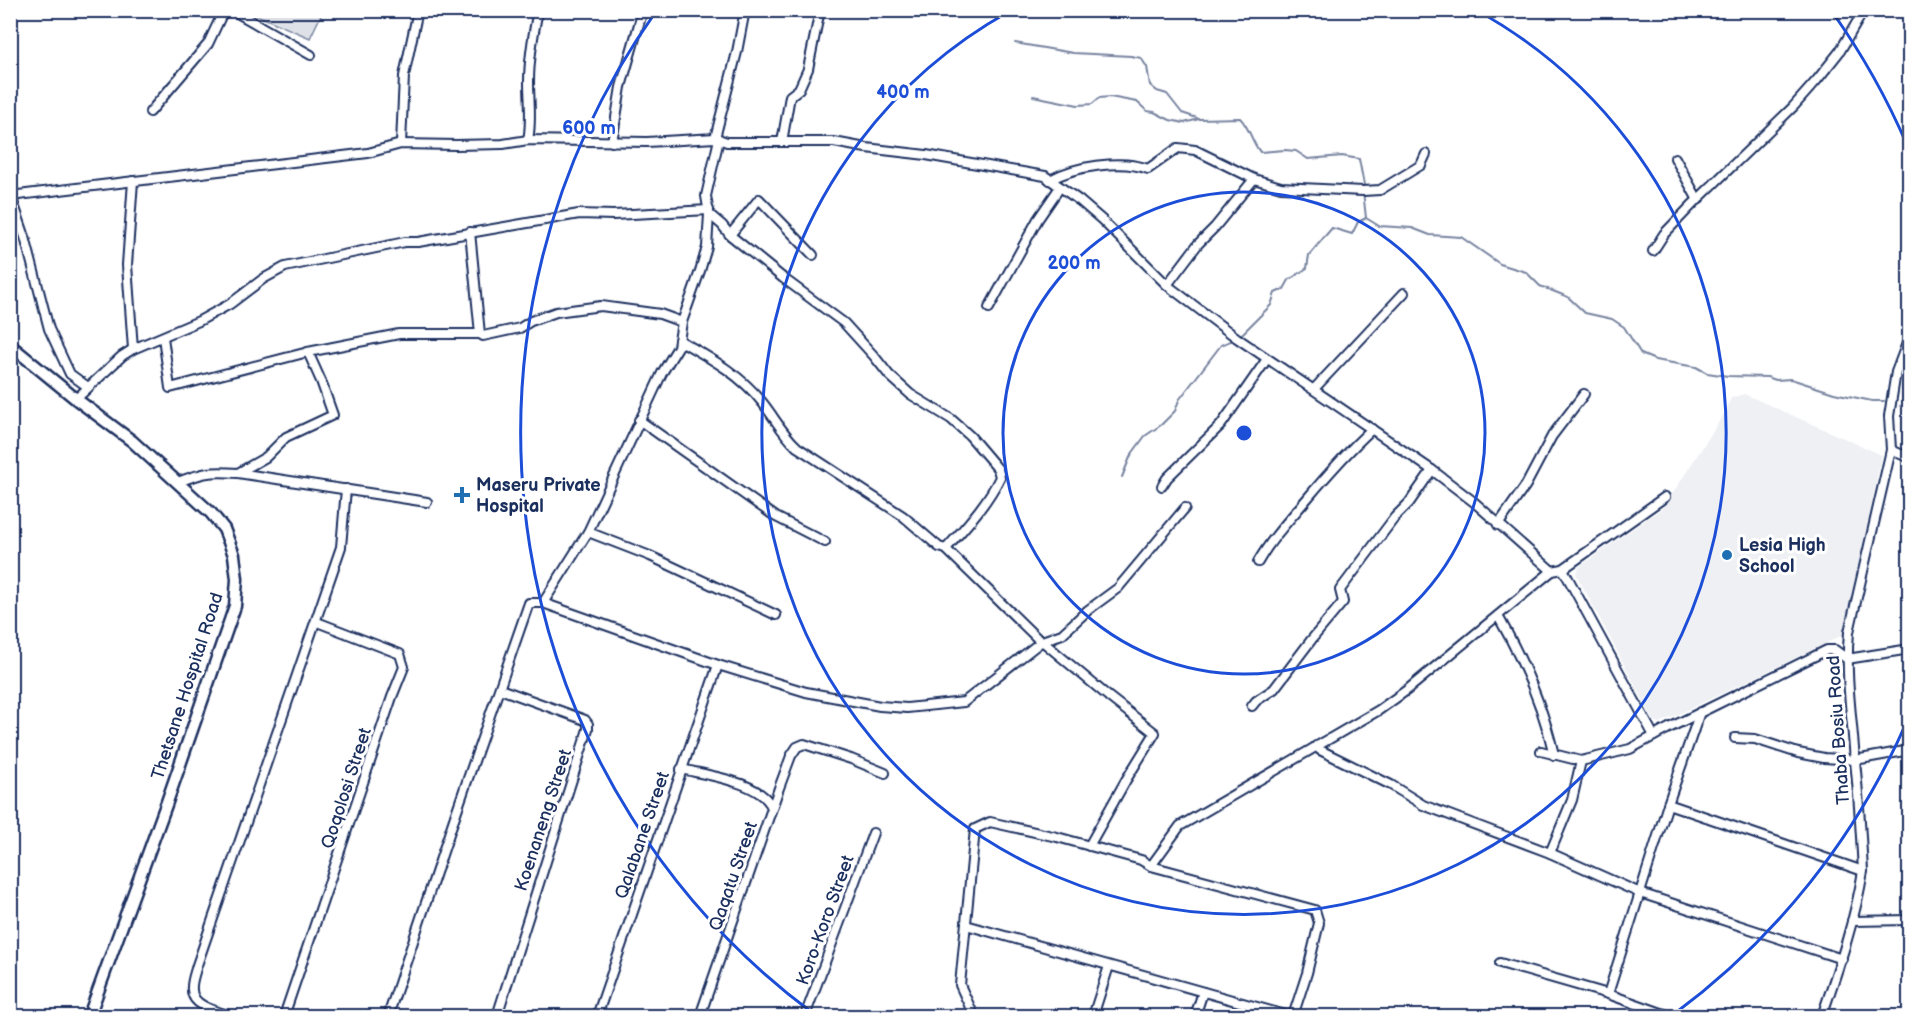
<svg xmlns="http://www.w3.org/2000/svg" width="1920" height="1027" font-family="'Balsamiq Sans',sans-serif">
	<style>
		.built { fill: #eff0f4 }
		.green { fill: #dee1e7; stroke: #7c88a2; stroke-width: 1.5 }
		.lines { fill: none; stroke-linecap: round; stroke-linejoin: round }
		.stream { stroke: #77839f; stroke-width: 2 }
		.minor-casing { stroke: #1b2f5e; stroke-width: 12 }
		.major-casing { stroke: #1b2f5e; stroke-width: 15 }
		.minor { stroke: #fff; stroke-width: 8 }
		.major { stroke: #fff; stroke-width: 10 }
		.ring { fill: none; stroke: #1d4ed8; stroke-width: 3 }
		.poi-dot { fill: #1f6fb2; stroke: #fff; stroke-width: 2 }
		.labels { text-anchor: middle; stroke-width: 6; stroke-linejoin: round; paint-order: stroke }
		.poi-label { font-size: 18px; font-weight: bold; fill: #1b2f5e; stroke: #fff; text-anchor: start }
		.street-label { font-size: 18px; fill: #1b2f5e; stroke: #fff }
		.centre { fill: #1d4ed8; stroke: #fff; stroke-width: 3 }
		.ring-label { font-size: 18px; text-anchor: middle; font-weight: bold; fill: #1d4ed8; stroke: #fff; stroke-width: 6; stroke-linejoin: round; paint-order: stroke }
	</style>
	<rect width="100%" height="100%" fill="#fff"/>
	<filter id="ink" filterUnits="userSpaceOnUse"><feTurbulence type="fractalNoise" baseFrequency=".0167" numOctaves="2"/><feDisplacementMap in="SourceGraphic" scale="12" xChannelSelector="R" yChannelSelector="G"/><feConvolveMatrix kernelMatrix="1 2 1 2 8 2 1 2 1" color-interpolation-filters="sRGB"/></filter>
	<g filter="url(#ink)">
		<polygon class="built" points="1744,394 1882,455 1843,635 1660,723 1654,721 1576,574 1579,567 1664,507 1724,414 1731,398"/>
		<polygon class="green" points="247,11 323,11 310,38"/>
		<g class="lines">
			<g class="stream">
				<polyline points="1015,43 1073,53 1131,56 1141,58 1147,67 1150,85 1157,91 1167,94 1182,113 1197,118"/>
				<path d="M1033,96L1078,105L1092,104L1099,98L1110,97L1137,102L1147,111L1154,112L1170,120L1184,123L1199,119L1240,118C1250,128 1251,141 1260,152L1285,150L1296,151L1308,159L1342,156L1359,159L1364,185L1363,191L1366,218"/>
				<polyline points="1240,336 1271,305 1275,293 1284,289 1289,280 1307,268 1309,255 1332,228 1352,234 1358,222 1366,218 1379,226 1412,228 1430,235 1461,237 1500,264 1526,272 1540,286 1568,297 1585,313 1612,319 1624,327 1641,354 1655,360 1696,367 1707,373 1728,376 1767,377 1776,380 1791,379 1834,393 1872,401 1884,401"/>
				<polyline points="1900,406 1910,405"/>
				<polyline points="1122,477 1131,455 1145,436 1161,425 1175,411 1179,400 1221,345 1235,339"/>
			</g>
			<g class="minor-casing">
				<g id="minor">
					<polyline points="232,10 311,55"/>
					<polyline points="150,112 208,44 224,10"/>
					<polyline points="715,138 737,52 745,10"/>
					<polyline points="719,139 706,196 709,214 707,247 700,271 682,322 678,347 662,373 588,532 650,556 776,615"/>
					<path d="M528,140C532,121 529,101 529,82C529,57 533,35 538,10"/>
					<polyline points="612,142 621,87 643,10"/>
					<polyline points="782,142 790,96 799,89 808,69 820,10"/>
					<polyline points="401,144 404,76 418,10"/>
					<polyline points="1675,158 1698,200"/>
					<path d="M1050,180C1075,166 1122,159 1148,169L1178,148L1195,150L1254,179L1281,187L1363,191L1380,190L1421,165L1426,154"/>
					<polyline points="133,181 127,265 133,349"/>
					<polyline points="10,196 368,153 401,144 456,145 503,144 528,140 647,142 715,138 727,142 834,142 866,148 926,155 1045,176 1080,201 1102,220 1167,285 1237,338 1432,470 1474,502 1552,571"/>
					<polyline points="11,196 25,237 49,329 70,374 88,387"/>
					<path d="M709,214L722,225L730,235L783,278L844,323L874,356L889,375L910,394L951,419L970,436L998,469L1000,477C987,504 966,526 946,549L1037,638L1042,641L1109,697L1155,733L1126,780L1089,846"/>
					<polyline points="470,232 480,334"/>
					<polyline points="730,235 759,199 813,255"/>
					<polyline points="1653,251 1664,234 1693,204 1793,107 1817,80 1840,51 1864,10"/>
					<polyline points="1167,285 1198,244 1215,227 1254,179"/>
					<polyline points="989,308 1038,219 1060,187"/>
					<polyline points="163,337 170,388 308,352 399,334 480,334 483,336 520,328 531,321 556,312 601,306 660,314 682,322"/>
					<path d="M679,340C710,358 740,374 762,402C775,418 781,432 797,447L903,516L939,547L946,549"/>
					<polyline points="1314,389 1404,293"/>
					<polyline points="76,399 122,356 133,349 199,321 230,304 263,279 285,267 405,242 418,242 579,214 613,215 709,210"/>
					<polyline points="639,420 776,517 825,542"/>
					<polyline points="1891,450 1910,458"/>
					<polyline points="238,473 266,457 286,437 333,415 321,381 308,352"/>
					<path d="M178,482C204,472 211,471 238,473L427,502"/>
					<polyline points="1162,486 1167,478 1221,425 1267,359"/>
					<polyline points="1498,525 1526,485 1552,436 1584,394"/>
					<path d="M1258,562C1271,539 1289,520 1306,500C1327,475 1348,451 1372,429"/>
					<polyline points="1563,569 1654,736"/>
					<polyline points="543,603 718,665 806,692 880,706 907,708 964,702 1042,641 1062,634 1088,610 1118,588 1185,508"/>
					<path d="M1498,616C1523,660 1543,706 1554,755"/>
					<polyline points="1252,706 1256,701 1274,689 1312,639 1343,602 1340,590 1395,517 1409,503 1432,470"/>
					<polyline points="1735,738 1755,739 1798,753 1824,758 1855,760 1910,750"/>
					<polyline points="1316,746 1320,750 1391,785 1423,805 1550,853 1640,893 1842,959"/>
					<polyline points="1541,751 1581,761 1630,749 1669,728 1827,650 1835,650 1847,659 1910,649"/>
					<path d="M681,769C706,775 763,782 772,808"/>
					<polyline points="1668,804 1863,871"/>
					<polyline points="1550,853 1572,800 1581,761"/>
					<polyline points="1151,866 1180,826 1379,710 1407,690 1552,571 1563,569 1665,497"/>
					<polyline points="1852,921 1910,920"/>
					<polyline points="966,925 1289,1016"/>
					<polyline points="1500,963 1608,994 1670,1016"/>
					<polyline points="1608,994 1668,804 1700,712"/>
					<path d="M231,1016C219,1012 192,1007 192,990C191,982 195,973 197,965L341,547L346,489"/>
					<polyline points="284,1016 392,697 404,667 400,654 317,622"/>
					<polyline points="388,1016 456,813 529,603 543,603 588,532"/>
					<polyline points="497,1016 588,729 588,724 585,720 500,689"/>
					<polyline points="597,1016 718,665"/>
					<polyline points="700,1016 779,788 791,756 797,747 804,744 851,759 885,773"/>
					<polyline points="805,1016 873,833"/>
					<polyline points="974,1016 960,985 975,829 990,822 1057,837 1141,860 1151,866 1315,910 1319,923 1307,973 1293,1016"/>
					<polyline points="1093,1016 1109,966"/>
					<polyline points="1195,1016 1203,992"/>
					<path d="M1822,1016C1838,969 1855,921 1863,871C1861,835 1859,798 1855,761C1852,716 1845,678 1849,632L1891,450L1889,416L1896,372L1910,335"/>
				</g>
			</g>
			<g class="major-casing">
				<polyline id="major" points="10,345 76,399 132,441 211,513 224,529 234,555 237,579 235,606 167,802 89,1016"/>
			</g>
			<use href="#minor" class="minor"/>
			<use href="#major" class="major"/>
		</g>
	</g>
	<g class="ring">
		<circle cx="1244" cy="433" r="241"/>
		<path d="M1478 11A482 482 0 1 1 1010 11"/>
		<path d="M1907 721A723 723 0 0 1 1674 1014M814 1014A723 723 0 0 1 655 13M1833 13A723 723 0 0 1 1907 145"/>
	</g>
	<g class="poi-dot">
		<path d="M459 486h6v6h6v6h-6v6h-6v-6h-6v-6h6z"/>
		<circle cx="1727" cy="555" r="6"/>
	</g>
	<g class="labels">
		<g class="poi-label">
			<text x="476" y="491">Maseru Private<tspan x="476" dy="21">Hospital</tspan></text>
			<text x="1739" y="551">Lesia High<tspan x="1739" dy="21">School</tspan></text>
		</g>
		<g class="street-label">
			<text transform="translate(187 686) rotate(-72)" y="6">Thetsane Hospital Road</text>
			<text transform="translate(1838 730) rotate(-94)" y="6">Thaba Bosiu Road</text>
			<text transform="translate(346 788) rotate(-72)" y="6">Qoqolosi Street</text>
			<text transform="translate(543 820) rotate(-72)" y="6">Koenaneng Street</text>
			<text transform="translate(642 835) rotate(-71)" y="6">Qalabane Street</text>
			<text transform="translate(733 876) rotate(-71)" y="6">Qaqatu Street</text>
			<text transform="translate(825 920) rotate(-70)" y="6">Koro-Koro Street</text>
		</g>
	</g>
	<circle cx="1244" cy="433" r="9" class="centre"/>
	<g class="ring-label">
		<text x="903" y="98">400 m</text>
		<text x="589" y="134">600 m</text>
		<text x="1074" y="269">200 m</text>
	</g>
	<rect width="1920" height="1027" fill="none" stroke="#fff" stroke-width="36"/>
	<rect x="18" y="18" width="1884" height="991" fill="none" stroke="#1b2f5e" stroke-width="2" filter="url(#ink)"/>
</svg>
